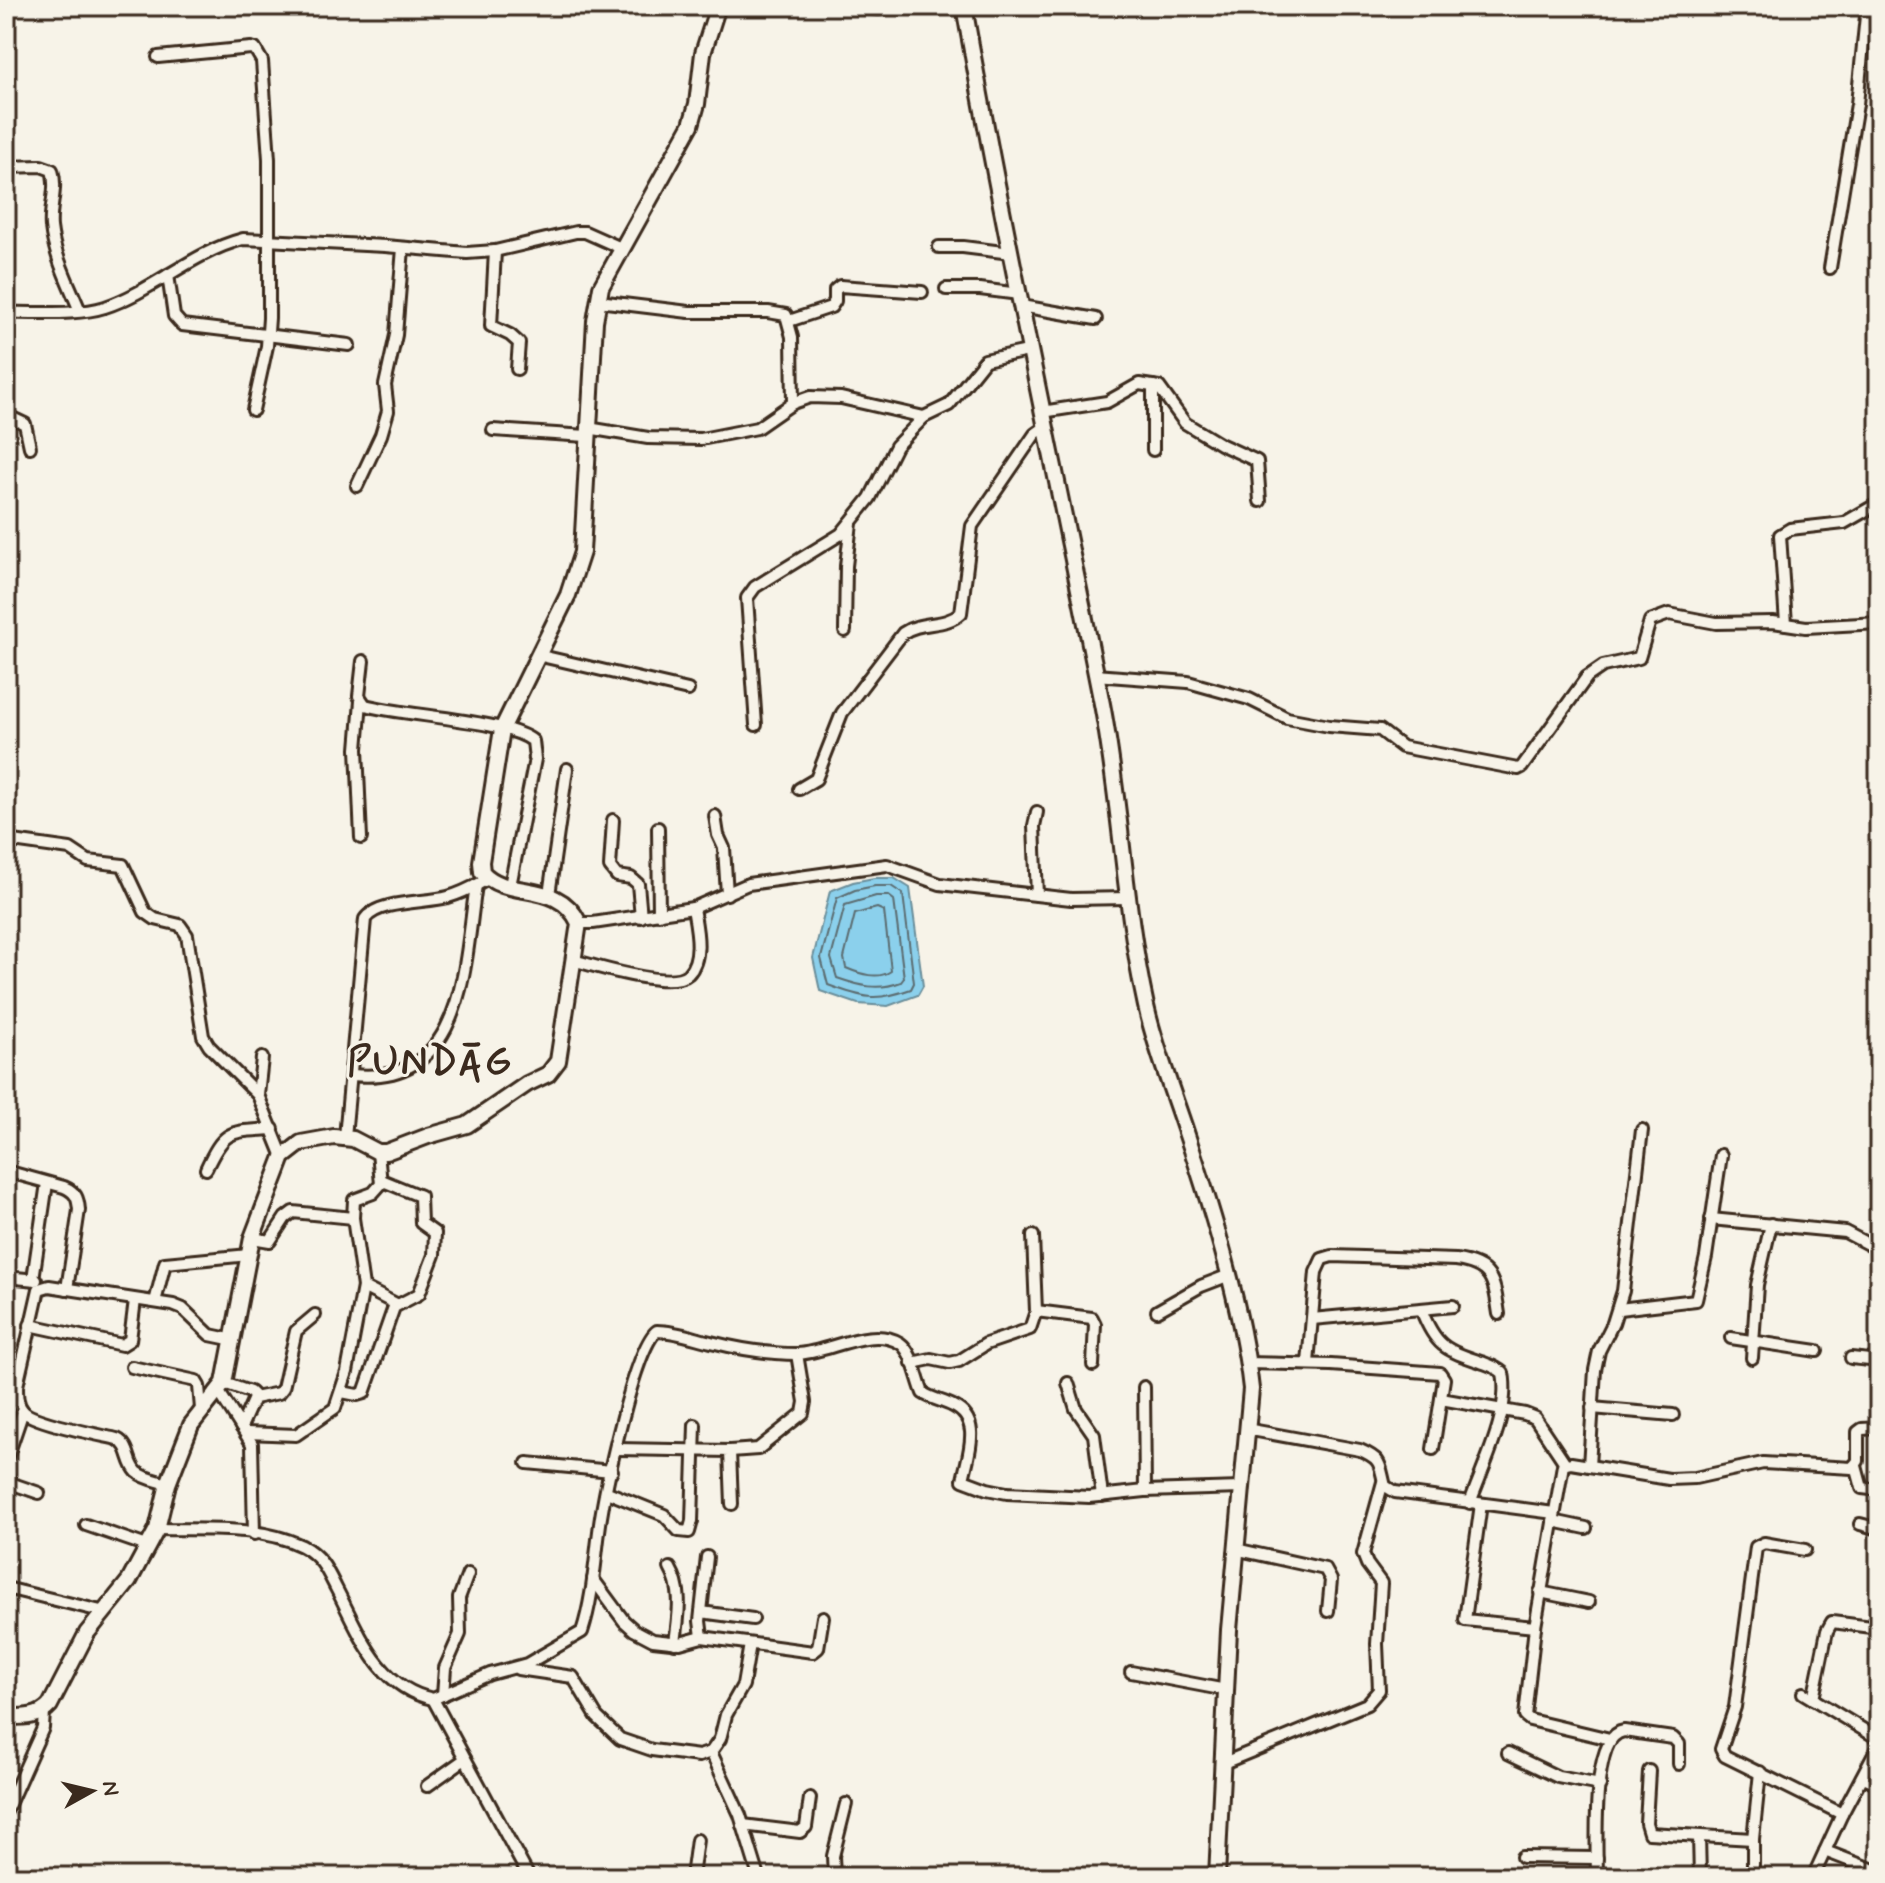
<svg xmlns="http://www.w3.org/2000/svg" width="1885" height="1883" font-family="Mynerve,sans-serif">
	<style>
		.water { fill: #8bd0ec; stroke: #6b8e9a; stroke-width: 2 }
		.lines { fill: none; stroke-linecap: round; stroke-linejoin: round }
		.shore { stroke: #5b6c70; stroke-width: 2 }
		.street-casing { stroke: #3b2a1e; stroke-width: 16 }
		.secondary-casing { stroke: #3b2a1e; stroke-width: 20 }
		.street { stroke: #f7f3e8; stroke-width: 10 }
		.secondary { stroke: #f7f3e8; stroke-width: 14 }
		.labels { text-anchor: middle; stroke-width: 6; stroke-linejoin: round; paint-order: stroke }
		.district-label { font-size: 40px; font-weight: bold; letter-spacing: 2px; fill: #3b2a1e; stroke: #f7f3e8 }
	</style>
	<rect width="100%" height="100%" fill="#f7f3e8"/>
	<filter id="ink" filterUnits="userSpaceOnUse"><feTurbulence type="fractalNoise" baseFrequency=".0125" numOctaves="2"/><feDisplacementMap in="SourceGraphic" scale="16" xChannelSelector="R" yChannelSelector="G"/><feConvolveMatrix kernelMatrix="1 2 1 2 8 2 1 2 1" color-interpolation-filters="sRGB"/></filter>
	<g filter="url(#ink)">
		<polygon class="water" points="874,878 894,878 910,888 923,986 918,995 888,1006 858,1004 820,991 813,958 830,891 853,882"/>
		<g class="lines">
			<g class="shore">
				<path d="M875,886H891L903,894L914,983L911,989C876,1002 863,998 828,985L821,958L837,898L855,890Z"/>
				<path d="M876,896H889L894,900L904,978L901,982C878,991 860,986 837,978L831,958L845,905Z"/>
				<path d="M877,908L884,911L891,971C878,980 860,974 846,968L844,958L855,914Z"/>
			</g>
			<g class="street-casing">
				<g id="street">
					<polyline points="854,6 879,9"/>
					<polyline points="158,57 251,48 255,49 262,61 269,159 269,318 267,346 253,410"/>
					<path d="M6,167L41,166L52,170C58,189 49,208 51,227C54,255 69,284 80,311"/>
					<polyline points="939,247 963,247 1011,253"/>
					<polyline points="495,251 491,326 510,335 519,343 517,369"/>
					<polyline points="1830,268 1857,104 1867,6"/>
					<polyline points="168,275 174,316 182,325 349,345"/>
					<polyline points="946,289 980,289 1019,294"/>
					<polyline points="598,301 689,312 768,312 786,315 792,337 793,403"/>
					<polyline points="1021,306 1096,319"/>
					<path d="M6,313C35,312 77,316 105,307C153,291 193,252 243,239L385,246L467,253L495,251L576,232H585L621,248"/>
					<polyline points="789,321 831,307 835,301 835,290 840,286 922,292"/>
					<polyline points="1042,412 1107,402 1139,384 1159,387 1185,423 1220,444 1257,461 1260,501"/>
					<polyline points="6,415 25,424 30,447"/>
					<polyline points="588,428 648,438 701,439 757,428 793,403 810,397 841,398 924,417 949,405 985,360 1028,351"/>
					<polyline points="493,430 587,436"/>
					<polyline points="1153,450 1153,386"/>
					<polyline points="357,486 381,435 388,411 385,385 396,335 403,248"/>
					<polyline points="1786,624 1780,535 1790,529 1844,523 1879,503"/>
					<polyline points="845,631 846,566 851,523"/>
					<polyline points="537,655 688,690"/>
					<path d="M363,661L359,696L365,705C403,716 508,720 533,741L535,759L510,886"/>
					<polyline points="1095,675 1188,682 1249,699 1287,718 1329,726 1380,730 1402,747 1518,769 1522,767 1587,677 1603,666 1639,658 1650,621 1669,614 1716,623 1773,622 1806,627 1879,623"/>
					<polyline points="361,701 357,749 361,838"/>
					<polyline points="756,725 747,598 755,587 841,534 870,498 896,446 924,417"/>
					<path d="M799,789L816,779L842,713L903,633C921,620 945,628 961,613L972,526L1035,434L1045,427"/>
					<polyline points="715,816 718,835 724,848 727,894"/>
					<polyline points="613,820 610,867 617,876 631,878 638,884 641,917"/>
					<polyline points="658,828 659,914"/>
					<polyline points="6,840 70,849 88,861 123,865 145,912 155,919 180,925 187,935 203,1036 209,1046 258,1095 283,1157"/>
					<polyline points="549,895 567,769"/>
					<polyline points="1037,895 1034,826 1037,812"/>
					<polyline points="579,923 593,923 693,908 748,884 887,865 940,884 1071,899 1128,898"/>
					<path d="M573,960C595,966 671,990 688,974C704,958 696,926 693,908"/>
					<path d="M352,1075C466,1087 464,964 476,885"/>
					<polyline points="258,1095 262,1058"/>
					<path d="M345,1137L365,919C378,900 427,903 448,897C463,893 475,886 488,879"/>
					<path d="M206,1169C225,1128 230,1132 273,1129"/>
					<path d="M6,1171L64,1187C76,1192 78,1198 79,1210L67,1289"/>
					<polyline points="353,1218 363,1287 396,1304"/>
					<polyline points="1711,1219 1845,1232 1879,1250"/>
					<polyline points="252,1238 270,1241 285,1218 293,1212 353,1218 354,1200 373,1193 381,1184 378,1152"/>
					<polyline points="6,1277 36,1280"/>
					<polyline points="33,1279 47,1183"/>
					<polyline points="155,1302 165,1263 249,1255"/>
					<path d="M1421,1309C1435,1346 1445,1350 1481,1362C1489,1365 1497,1367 1503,1373C1511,1412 1483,1466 1470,1503"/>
					<polyline points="1619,1309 1696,1300 1706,1257 1721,1155"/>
					<polyline points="1036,1311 1092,1318 1095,1324 1093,1365"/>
					<polyline points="1157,1311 1201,1286 1227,1276"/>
					<polyline points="1312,1319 1453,1306"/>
					<polyline points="30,1325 122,1345 130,1340 135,1300"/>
					<polyline points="1731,1338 1817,1351"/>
					<polyline points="1752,1358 1757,1285 1771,1224"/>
					<polyline points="1851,1358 1879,1361"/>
					<polyline points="912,1363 931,1359 950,1363 959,1361 986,1344 1030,1329 1036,1311 1033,1236"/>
					<polyline points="1247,1363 1331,1365 1440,1373 1444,1379 1433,1449"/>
					<path d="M1308,1363L1316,1272L1322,1259L1332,1256L1456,1260C1493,1265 1494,1281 1499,1314"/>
					<polyline points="132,1367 196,1381 199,1386 201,1409"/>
					<polyline points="224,1383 250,1392 255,1397"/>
					<polyline points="1068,1383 1076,1409 1094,1435 1102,1496"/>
					<polyline points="1144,1387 1145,1491"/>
					<polyline points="219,1392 252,1444 254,1534"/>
					<polyline points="342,1392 357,1395 364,1393 394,1307 419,1294 434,1255 435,1233 421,1223 420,1196 381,1180"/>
					<polyline points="1441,1399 1525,1414 1535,1418 1565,1463"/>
					<polyline points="1592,1408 1673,1415"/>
					<polyline points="241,1427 254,1398 279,1393 283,1388 296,1331 315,1315"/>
					<path d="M1246,1429L1360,1450C1383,1460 1379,1464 1385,1486L1395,1492L1554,1513"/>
					<polyline points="247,1433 296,1435 335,1408 347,1372 363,1287"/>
					<polyline points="617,1449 730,1451 732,1504"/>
					<polyline points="730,1451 758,1449 803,1413 805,1402 797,1354"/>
					<polyline points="6,1461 23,1411"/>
					<polyline points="527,1463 612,1471"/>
					<polyline points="1589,1466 1595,1370 1599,1351 1613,1323 1623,1291 1642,1130"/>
					<polyline points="1856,1466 1862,1488 1879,1490"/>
					<polyline points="6,1475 13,1484 39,1493"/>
					<path d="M168,1484C159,1481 145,1479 137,1472C127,1462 131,1446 117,1439C100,1435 32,1422 23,1411C17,1404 17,1395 17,1386L39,1289L49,1286L173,1305L183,1309L210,1335L234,1340"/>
					<polyline points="607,1492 664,1515 679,1531 689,1532 692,1521 695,1425"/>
					<polyline points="1481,1504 1465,1620 1535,1627"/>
					<polyline points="1553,1521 1586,1528"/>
					<polyline points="1860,1524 1879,1529"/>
					<polyline points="86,1525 147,1546"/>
					<path d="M157,1529C203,1530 260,1525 302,1546C321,1556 327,1570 336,1588C359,1632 378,1688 433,1699L490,1674L527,1664L582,1632C594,1595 595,1556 601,1517C606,1486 635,1346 657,1331C675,1331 694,1338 711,1342C739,1349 769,1354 797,1354C829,1353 870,1325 900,1343C913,1352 917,1379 923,1393C932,1399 943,1401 953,1406C983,1420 968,1454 963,1480L987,1489L1007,1493L1089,1497L1145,1491L1241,1488"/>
					<polyline points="1235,1549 1325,1569 1331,1580 1328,1611"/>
					<polyline points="1805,1550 1764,1543 1756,1547 1735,1707 1721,1749 1725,1756 1842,1814"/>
					<path d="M670,1568C684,1592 678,1617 675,1643"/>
					<polyline points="593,1579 624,1621 634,1630 653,1640 680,1643 702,1637 813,1652 818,1648 823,1617"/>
					<polyline points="6,1588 105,1612"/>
					<polyline points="1540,1592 1589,1602"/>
					<polyline points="701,1612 753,1619"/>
					<polyline points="702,1637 700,1621 707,1557"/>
					<polyline points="518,1669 573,1677 597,1717 620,1739 652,1750 699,1756 711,1752 720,1739 726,1715 743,1685 750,1644"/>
					<polyline points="1131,1672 1226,1690"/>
					<polyline points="1803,1693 1879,1739"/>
					<polyline points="443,1695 445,1668 460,1634 459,1598 468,1574"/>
					<polyline points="433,1699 529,1877"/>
					<polyline points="1813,1699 1827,1631 1832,1622 1879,1628"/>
					<polyline points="1610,1739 1530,1720 1525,1716 1535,1627 1563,1465 1571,1463 1669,1479 1695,1478 1763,1463 1852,1468 1858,1461 1858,1432 1862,1429 1879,1428"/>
					<polyline points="711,1752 740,1815 759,1877"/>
					<polyline points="1508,1753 1558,1777 1600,1785"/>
					<polyline points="1221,1764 1367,1704 1379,1690 1377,1644 1381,1583 1367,1564 1363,1554 1383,1482"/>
					<polyline points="1649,1771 1646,1823 1649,1833 1753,1839"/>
					<polyline points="1862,1777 1879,1784"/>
					<polyline points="427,1786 465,1759"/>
					<polyline points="6,1811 43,1728 44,1712"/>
					<polyline points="743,1825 800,1832 806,1827 810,1798"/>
					<polyline points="1699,1836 1700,1877"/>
					<polyline points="1825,1851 1879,1872"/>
					<polyline points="1522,1857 1597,1858"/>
					<polyline points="692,1877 697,1840"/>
					<polyline points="834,1877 833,1856 846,1804"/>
					<path d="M1597,1877C1597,1849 1590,1735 1624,1731L1673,1738L1679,1744V1764"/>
					<polyline points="1753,1877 1753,1839 1760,1772"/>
					<polyline points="1813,1877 1842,1814 1879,1744"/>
				</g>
			</g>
			<g class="secondary-casing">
				<g id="secondary">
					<path d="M964,6C1005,240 1056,471 1102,704C1121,803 1124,906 1146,1006C1156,1050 1173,1092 1187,1135C1213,1213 1242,1307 1251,1389L1229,1630L1217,1877"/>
					<path d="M6,1717C22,1717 39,1718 50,1705L87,1633L129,1581L157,1529L168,1484L191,1425L224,1383L252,1238L283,1157L301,1143L334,1137L353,1139L378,1152H386L428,1136L467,1125L527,1084L548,1074L558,1061L579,923C558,878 508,901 482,872L481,862L502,729L568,595L582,552L595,321L601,287L691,125L697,104L703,53L718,6"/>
				</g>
			</g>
			<use href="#street" class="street"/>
			<use href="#secondary" class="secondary"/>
		</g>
	</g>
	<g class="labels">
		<g class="district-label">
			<text x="430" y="1074">PUNDĀG</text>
		</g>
	</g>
	<rect width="1885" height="1883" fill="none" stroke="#f7f3e8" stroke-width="32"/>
	<rect x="16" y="16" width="1853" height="1851" fill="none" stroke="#3b2a1e" stroke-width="3" filter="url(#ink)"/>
	<g transform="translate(92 1791) rotate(82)" stroke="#f7f3e8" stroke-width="6" paint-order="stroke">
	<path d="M0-6L14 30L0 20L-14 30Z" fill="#3b2a1e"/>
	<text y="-12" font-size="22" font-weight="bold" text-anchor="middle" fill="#3b2a1e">N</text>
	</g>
</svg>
